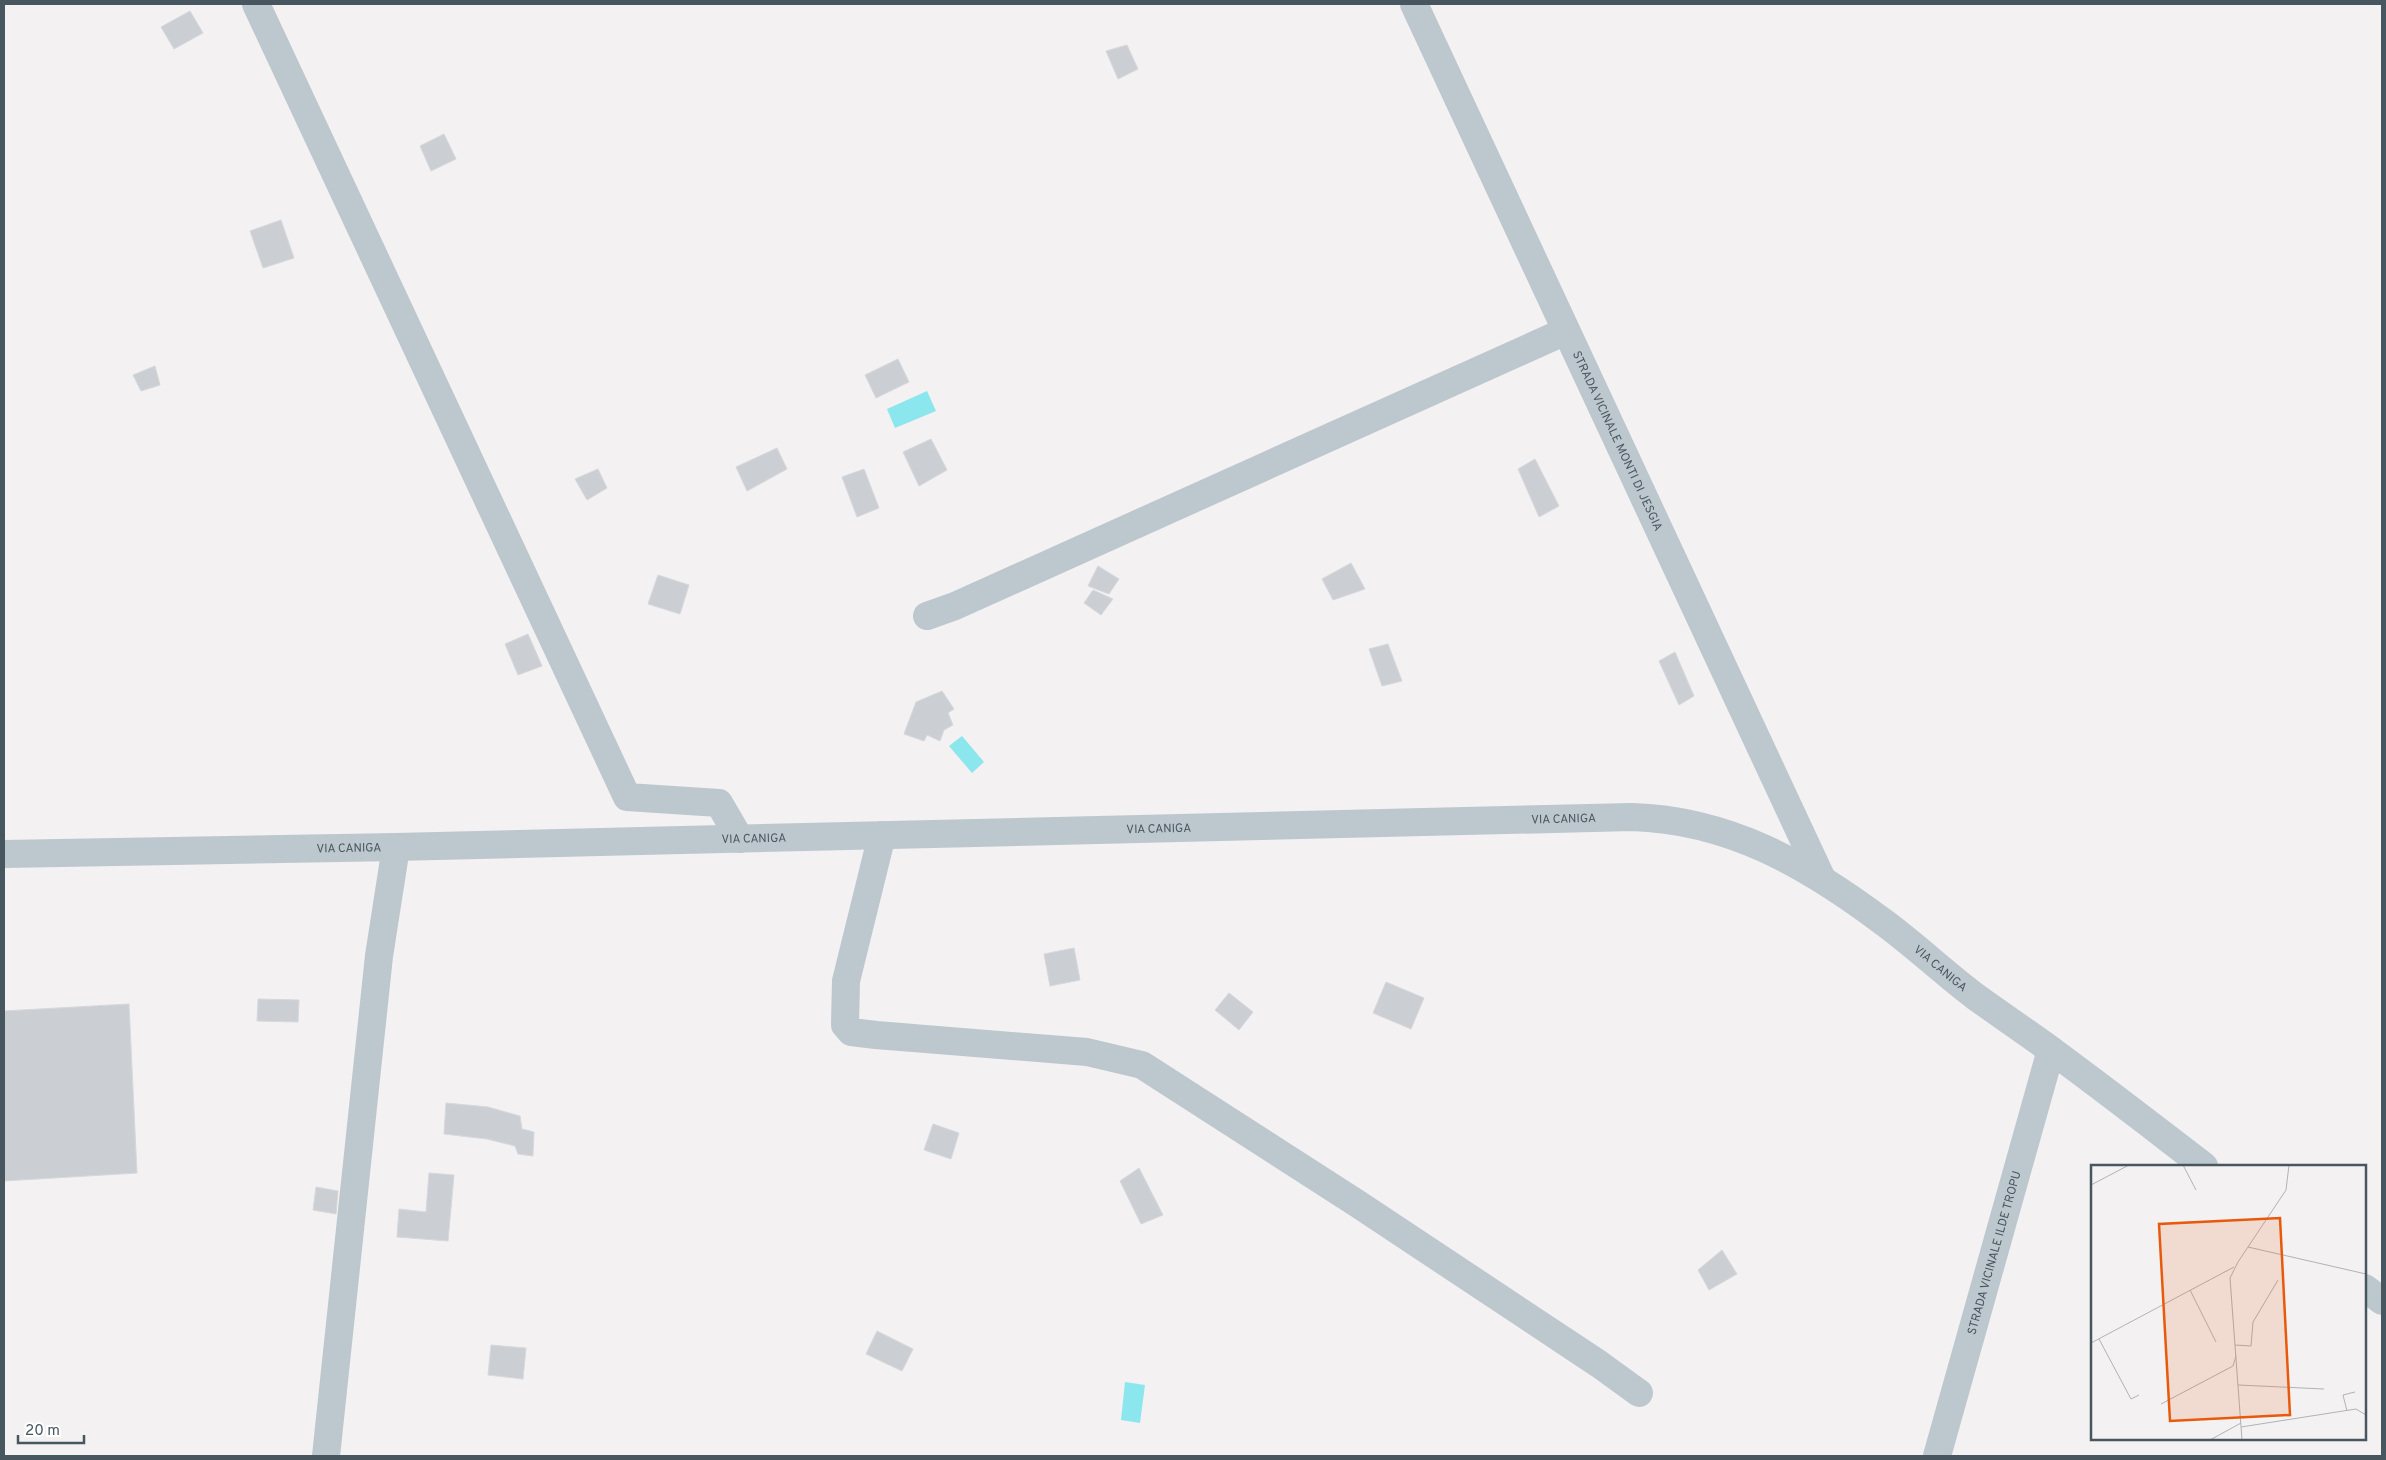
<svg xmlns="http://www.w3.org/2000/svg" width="2386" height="1460" font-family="Overpass,sans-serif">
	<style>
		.water { fill: #8ce6ee }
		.building { fill: #cbcfd4; stroke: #d5d8dc }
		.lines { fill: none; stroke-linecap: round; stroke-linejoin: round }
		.minor { stroke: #bcc7ce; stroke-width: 28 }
		.labels { text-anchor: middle; stroke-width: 4.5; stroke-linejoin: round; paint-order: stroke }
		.street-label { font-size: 12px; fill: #48575f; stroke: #fff }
		.inset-road { fill: none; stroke: #afb3b7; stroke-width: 1 }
		.view { fill: #e8590c; fill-opacity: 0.15; stroke: #e8590c; stroke-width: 2.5 }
		.inset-edge { fill: none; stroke: #48575f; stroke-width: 2.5 }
	</style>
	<rect width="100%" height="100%" fill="#f3f1f1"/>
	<g class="water">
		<polygon points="927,391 936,411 895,428 887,409"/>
		<polygon points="962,736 984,762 972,773 949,746"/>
		<polygon points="1125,1382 1145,1385 1140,1423 1121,1420"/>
	</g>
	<g class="building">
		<polygon points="190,11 203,33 174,49 161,27"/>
		<polygon points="1127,45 1138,69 1118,79 1106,51"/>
		<polygon points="444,134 456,159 431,171 420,146"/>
		<polygon points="281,220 294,258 263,268 250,231"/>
		<polygon points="898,359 909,382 876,398 865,375"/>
		<polygon points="155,366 160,385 141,391 133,375"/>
		<polygon points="931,439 947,470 919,486 903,452"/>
		<polygon points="777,448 787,469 747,491 736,467"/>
		<polygon points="1535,459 1559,506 1539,517 1518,469"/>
		<polygon points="598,469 607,488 587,500 575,479"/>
		<polygon points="864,469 879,508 857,517 842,477"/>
		<polygon points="1351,563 1365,589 1333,600 1322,579"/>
		<polygon points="1098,566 1119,579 1109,594 1088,586"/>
		<polygon points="658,575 689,585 680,614 648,604"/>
		<polygon points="1093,590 1113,599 1101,615 1084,603"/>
		<polygon points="528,634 542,666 518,675 505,644"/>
		<polygon points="1388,644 1402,681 1382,686 1369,649"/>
		<polygon points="1675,652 1694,696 1679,705 1659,661"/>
		<polygon points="942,691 954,709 948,713 953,725 944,730 940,741 927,735 924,741 904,734 916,702"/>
		<polygon points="1074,948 1080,980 1050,986 1044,954"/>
		<polygon points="1386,982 1424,998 1411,1029 1373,1013"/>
		<polygon points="1229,993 1253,1012 1239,1030 1215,1010"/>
		<polygon points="258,999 299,1000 298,1022 257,1021"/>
		<polygon points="129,1004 137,1173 4,1181 4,1011"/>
		<polygon points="446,1103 488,1107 520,1116 522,1129 534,1132 533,1156 518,1154 515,1146 487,1139 444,1134"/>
		<polygon points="933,1124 959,1133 951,1159 924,1150"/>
		<polygon points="1139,1168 1163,1215 1141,1224 1120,1181"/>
		<polygon points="429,1173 454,1175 448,1241 397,1237 399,1209 426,1212"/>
		<polygon points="316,1187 338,1191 336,1214 313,1210"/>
		<polygon points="1722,1250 1737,1274 1709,1290 1698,1270"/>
		<polygon points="877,1331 913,1349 902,1371 866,1354"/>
		<polygon points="491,1345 526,1348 523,1379 488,1375"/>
	</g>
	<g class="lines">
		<g class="minor">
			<polyline points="256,4 627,797 719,803 740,839"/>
			<path id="s1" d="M1414,4L1822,879"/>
			<polyline points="927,616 955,606 1566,331"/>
			<polyline points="882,835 846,981 845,1025 851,1032 876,1035 1087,1052 1142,1065 1358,1204 1599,1364 1639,1393"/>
			<path id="s2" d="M4,854L396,847L1632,817C1729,820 1806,864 1882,921C1915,945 1944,973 1976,997C2001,1015 2026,1032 2051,1050C2103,1088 2153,1127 2204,1166"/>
			<polyline points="2365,1288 2382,1301"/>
			<polyline points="326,1456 379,956 396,847"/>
			<path id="s3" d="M1937,1456L2051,1050"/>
		</g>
	</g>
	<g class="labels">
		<g class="street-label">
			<text dy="4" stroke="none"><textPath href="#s1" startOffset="482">STRADA VICINALE MONTI DI JESGIA</textPath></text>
			<text dy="4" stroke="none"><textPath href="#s2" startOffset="1560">VIA CANIGA</textPath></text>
			<text dy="4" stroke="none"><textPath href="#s2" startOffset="1155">VIA CANIGA</textPath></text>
			<text dy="4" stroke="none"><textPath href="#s2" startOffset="750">VIA CANIGA</textPath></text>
			<text dy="4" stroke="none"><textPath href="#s2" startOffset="345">VIA CANIGA</textPath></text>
			<text dy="4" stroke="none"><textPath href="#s2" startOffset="1979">VIA CANIGA</textPath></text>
			<text dy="4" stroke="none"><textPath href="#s3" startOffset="211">STRADA VICINALE ILDE TROPU</textPath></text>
		</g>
	</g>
	<g transform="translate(2091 1165)">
		<rect width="275" height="275" fill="#f3f1f1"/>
		<path class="inset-road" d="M92,0L105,25M0,20L38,0M157,82L275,109M99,125L125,177M8,174L40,234L48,230M0,178L143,102M144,180L160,181L162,157L187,115M147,220L233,224M70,239L142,201L145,191M256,246L252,230L264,227M150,262L265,244L275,250M119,275L150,258M151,275L139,113L147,97L195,25L198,0"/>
		<path class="view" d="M189,53L199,250L79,256L68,59Z"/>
		<rect width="275" height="275" class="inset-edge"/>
	</g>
	<rect width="2386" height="1460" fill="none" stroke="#48575f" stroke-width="10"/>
	<path d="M18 1435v8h66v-8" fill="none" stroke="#48575f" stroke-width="2.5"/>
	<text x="25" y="1435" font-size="15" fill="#48575f" stroke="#ffffff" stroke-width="4" paint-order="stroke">20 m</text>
</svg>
